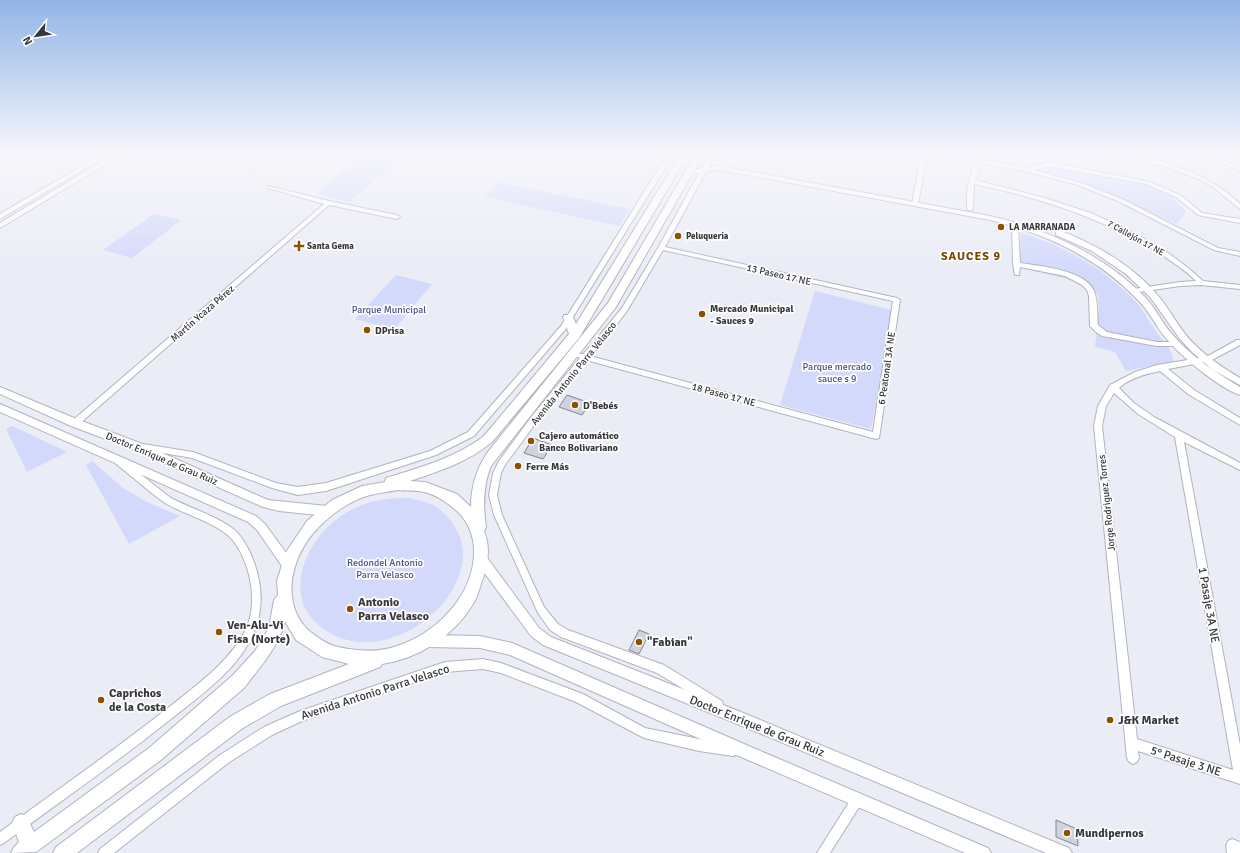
<svg xmlns="http://www.w3.org/2000/svg" width="1240" height="853" font-family="Signika,sans-serif">
	<style>
		.green { fill: #d2d9fb }
		.building { fill: #d0d2dd; stroke: #858790 }
		.lines { fill: none; stroke-linecap: round; stroke-linejoin: round }
		.minor-casing { stroke: #b1b3be; stroke-width: 2 }
		.tertiary-casing { stroke: #b1b3be; stroke-width: 2 }
		.secondary-casing { stroke: #b1b3be; stroke-width: 2 }
		.minor { fill: #fff; fill-rule: evenodd }
		.tertiary { fill: #fff; fill-rule: evenodd }
		.secondary { fill: #fff; fill-rule: evenodd }
		.poi-dot { fill: #885201; stroke: #fff; stroke-width: 1.5 }
		.labels { text-anchor: middle; stroke-width: 3.5; stroke-linejoin: round; paint-order: stroke }
		.far-poi-label { font-size: 9px; font-weight: bold; fill: #36373b; stroke: #fff; text-anchor: start }
		.far-street-label { font-size: 9px; fill: #36373b; stroke: #fff }
		.street-label { font-size: 10px; fill: #36373b; stroke: #fff }
		.poi-label { font-size: 10px; font-weight: bold; fill: #36373b; stroke: #fff; text-anchor: start }
		.park-label { font-size: 10px; fill: #494f8b; stroke: #fff }
		.far-district-label { font-size: 12px; font-weight: bold; letter-spacing: 1px; fill: #784700; stroke: #fff }
		.near-poi-label { font-size: 12px; font-weight: bold; fill: #36373b; stroke: #fff; text-anchor: start }
		.near-street-label { font-size: 12px; fill: #36373b; stroke: #fff }
	</style>
	<rect width="100%" height="100%" fill="#eaecf6"/>
	<g class="green">
		<polygon points="363,155 402,155 350,202 317,193"/>
		<polygon points="1043,166 1057,167 1142,182 1173,198 1186,212 1176,224 1117,198 1078,183 1034,171"/>
		<polygon points="498,182 630,209 619,226 485,197"/>
		<polygon points="154,214 181,220 132,258 103,250"/>
		<path d="M1021,233C1064,245 1106,270 1136,302C1144,311 1150,323 1157,333C1165,343 1171,347 1174,361L1126,371L1115,352L1095,347L1099,309L1098,295L1083,283L1031,270L1020,264Z"/>
		<polygon points="396,275 432,284 394,330 355,319"/>
		<polygon points="815,291 895,311 871,429 780,405"/>
		<polygon points="12,426 67,452 27,472 6,429"/>
		<polygon points="92,461 123,488 147,502 180,516 129,544 86,465"/>
		<path d="M410,498C417,500 427,502 433,505C443,511 451,519 456,529C463,541 465,555 461,569C448,620 380,660 332,634C271,602 308,526 360,506C376,499 392,498 410,498Z"/>
	</g>
	<g class="building">
		<polygon points="567,395 590,403 582,415 559,407"/>
		<polygon points="533,438 552,445 543,459 524,453"/>
		<polygon points="639,630 649,634 639,654 629,650"/>
		<polygon points="1056,820 1077,829 1078,846 1056,837"/>
	</g>
	<g class="lines">
		<g class="minor-casing">
			<g id="minor">
				<polygon points="667,155 673,155 565,330 474,436 436,455 326,491 298,495 272,488 192,458 140,449 139,447 140,445 143,444 193,452 276,483 298,487 326,483 430,451 468,432 561,326"/>
				<path d="M709,155H715L665,247L897,298L900,300L879,438L876,439L586,360L538,420L505,465L501,473L497,495L502,515L544,607L558,624L568,630L664,665L722,701L723,705L722,709L718,710L657,673L561,637L550,630L538,613L494,515L489,495L493,473L499,461L532,416L580,358L576,356L577,354H583L596,340L622,308L658,248ZM663,250L893,301L873,432L590,356L602,344L627,311Z"/>
				<polygon points="923,155 929,155 925,166 918,204 915,206 912,204 919,166"/>
				<path d="M981,155H987L983,160L1027,168L1045,163H1054L1150,182L1180,195L1202,213L1240,219V223L1198,215L1176,197L1146,184L1054,167H1045L1033,170L1082,183L1124,200L1218,248L1240,252V256L1214,250L1120,202L1078,185L1028,172L981,163L975,180L1045,198L1091,213L1136,234L1164,250L1187,267L1203,281L1240,285V289L1201,285L1180,286L1132,293L1131,291L1134,289L1180,282L1196,281C1182,267 1165,257 1149,247C1094,215 1036,197 974,184L973,209L972,210H968C964,194 970,168 981,155Z"/>
				<path d="M1117,155C1159,155 1210,175 1240,204V209L1213,187L1198,179L1167,167Z"/>
				<polygon points="1205,155 1213,155 1240,167 1240,171"/>
				<polygon points="268,186 329,201 397,215 400,217 397,219 329,205 78,425 72,425 71,423 72,421 324,204 268,188"/>
				<path d="M1015,222L1018,224L1020,263C1039,266 1086,270 1094,291C1098,301 1097,314 1098,325L1107,332L1157,342H1179L1180,344L1179,346H1157L1102,336L1096,332L1090,326L1089,296L1087,290L1082,285L1065,276L1020,267L1019,275H1015L1013,264L1012,224Z"/>
				<path d="M1237,340H1240V345L1210,361L1168,369L1194,390L1240,418V425L1188,394L1160,371C1145,374 1130,378 1119,388L1134,403L1154,417L1240,463V470L1184,442L1240,745V784L1138,751L1139,758L1137,762L1133,764L1129,762L1127,758L1094,426L1098,406L1110,385L1135,372L1157,365L1206,357ZM1114,393L1138,414L1175,437L1233,770L1137,739L1102,426L1106,406Z"/>
				<path d="M118,458L121,459C132,467 143,476 154,485C160,489 165,494 171,498C191,509 228,519 241,537C260,564 267,602 254,632C239,669 201,695 171,719C117,762 60,802 4,843L0,845V832C56,791 113,751 168,708C194,687 231,661 246,629C258,603 251,566 235,543C222,524 185,515 165,503C159,499 153,494 148,490C137,481 126,472 115,463L114,461L115,459Z"/>
				<polygon points="483,659 501,663 583,694 645,728 699,739 733,744 737,746 739,750 737,754 733,756 699,751 644,738 576,702 501,673 483,669 445,672 302,721 272,735 228,763 114,853 98,853 100,849 220,755 264,727 300,711 445,662"/>
				<polygon points="857,794 861,796 863,800 861,804 830,853 817,853 853,796"/>
				<polygon points="1232,839 1240,842 1240,853 1227,853 1226,845 1228,841"/>
			</g>
		</g>
		<g class="tertiary-casing">
			<g id="tertiary">
				<polygon points="100,155 108,155 0,219 0,214"/>
				<polygon points="113,155 121,155 0,228 0,223"/>
				<polygon points="706,155 713,155 719,161 729,165 726,167 715,163"/>
				<path d="M720,166L990,216C1048,230 1101,253 1144,296C1155,307 1161,321 1171,333C1189,355 1215,372 1240,387V395C1219,388 1179,355 1165,337C1156,326 1149,311 1138,300C1098,258 1047,234 990,220L720,170L690,174L687,172L690,170Z"/>
				<path d="M1056,231C1064,230 1075,237 1082,240C1112,254 1140,273 1160,298C1172,313 1180,330 1193,343C1207,357 1223,368 1240,378V385L1213,370L1192,352L1180,339L1150,297L1126,274L1092,251L1056,235Z"/>
				<polygon points="0,387 79,420 140,443 268,500 327,506 331,508 333,511 331,514 327,516 279,511 263,507 132,449 71,426 0,394"/>
				<polygon points="0,404 256,516 265,524 292,561 294,565 292,569 288,570 284,569 257,530 248,522 0,412"/>
				<polygon points="481,554 485,555 539,628 551,637 736,710 1069,848 1072,853 1046,853 735,723 543,645 531,636 477,563 475,559 477,555"/>
				<polygon points="426,635 480,636 512,643 751,747 988,848 991,853 965,853 741,757 510,655 480,648 426,647 422,645 420,641 422,637"/>
			</g>
		</g>
		<g class="secondary-casing">
			<path id="secondary" d="M680,155H688L579,338L492,442C468,462 440,471 410,481L425,482L457,494L471,507C471,487 476,470 487,453L608,303L695,155H703L616,307L491,466C483,486 483,506 486,527L484,531C491,548 488,566 481,584C479,590 477,598 473,604C454,636 418,659 382,664L380,667L281,706L243,728L77,853H53L56,847L231,716L270,694L349,664L322,657L296,640L285,621L283,629L276,644L265,661L244,688L161,760L36,852L11,853L14,847L19,842L12,823L15,817L21,814L27,817L34,832L149,748L232,676L255,651L269,628L274,600L278,595L277,581L286,552L307,521L332,500L362,486L385,482L386,478C421,467 455,458 484,436L569,334L563,317L564,315H572L576,324ZM397,490C406,491 416,490 424,492C437,495 448,503 458,512C469,523 474,536 474,552C474,595 437,633 397,646C378,653 357,651 338,647C329,645 323,641 316,636C278,611 289,558 317,529C331,514 351,500 370,495C379,493 388,492 397,490Z"/>
		</g>
		<use href="#minor" class="minor"/>
		<use href="#tertiary" class="tertiary"/>
		<use href="#secondary" class="secondary"/>
	</g>
	<linearGradient id="sky" x2="0" y2="1"><stop stop-color="#91b5e7"/><stop offset="0.56" stop-color="#f6f6fb"/><stop offset="1" stop-color="#f6f6fb" stop-opacity="0"/></linearGradient>
	<rect width="1240" height="275" fill="url(#sky)"/>
	<g class="poi-dot">
		<circle cx="1001" cy="227" r="4"/>
		<circle cx="678" cy="236" r="4"/>
		<path d="M297 240h4v4h4v4h-4v4h-4v-4h-4v-4h4z"/>
		<circle cx="702" cy="314" r="4"/>
		<circle cx="367" cy="330" r="4"/>
		<circle cx="575" cy="405" r="4"/>
		<circle cx="531" cy="441" r="4"/>
		<circle cx="518" cy="466" r="4"/>
		<circle cx="350" cy="609" r="4"/>
		<circle cx="219" cy="632" r="4"/>
		<circle cx="639" cy="642" r="4"/>
		<circle cx="101" cy="700" r="4"/>
		<circle cx="1110" cy="720" r="4"/>
		<circle cx="1067" cy="833" r="4"/>
	</g>
	<g class="labels">
		<g class="far-poi-label">
			<text x="1009" y="230">LA MARRANADA</text>
			<text x="686" y="239">Peluquería</text>
			<text x="307" y="249">Santa Gema</text>
		</g>
		<g class="far-street-label">
			<text transform="translate(1136 238) rotate(29)" y="3">7 Callejón 17 NE</text>
		</g>
		<g class="street-label">
			<text transform="translate(779 274) rotate(13)" y="4">13 Paseo 17 NE</text>
			<text transform="translate(202 313) rotate(-41)" y="4">Martín Ycaza Pérez</text>
			<text transform="translate(886 368) rotate(-82)" y="4">6 Peatonal 3A NE</text>
			<text transform="translate(573 373) rotate(-51)" y="4">Avenida Antonio Parra Velasco</text>
			<text transform="translate(724 394) rotate(15)" y="4">18 Paseo 17 NE</text>
			<text transform="translate(162 458) rotate(23)" y="4">Doctor Enrique de Grau Ruiz</text>
			<text transform="translate(1106 503) rotate(-96)" y="4">Jorge Rodriguez Torres</text>
		</g>
		<g class="poi-label">
			<text x="710" y="312">Mercado Municipal<tspan x="710" dy="12">- Sauces 9</tspan></text>
			<text x="375" y="334">DPrisa</text>
			<text x="583" y="409">D'Bebés</text>
			<text x="539" y="439">Cajero automático<tspan x="539" dy="12">Banco Bolivariano</tspan></text>
			<text x="526" y="470">Ferre Más</text>
		</g>
		<g class="park-label">
			<text x="389" y="313">Parque Municipal</text>
			<text x="837" y="370">Parque mercado<tspan x="837" dy="12">sauce s 9</tspan></text>
			<text x="385" y="566">Redondel Antonio<tspan x="385" dy="12">Parra Velasco</tspan></text>
		</g>
		<g class="far-district-label">
			<text x="971" y="260">SAUCES 9</text>
		</g>
		<g class="near-poi-label">
			<text x="358" y="606">Antonio<tspan x="358" dy="14">Parra Velasco</tspan></text>
			<text x="227" y="629">Ven-Alu-Vi<tspan x="227" dy="14">Fisa (Norte)</tspan></text>
			<text x="647" y="646">"Fabian"</text>
			<text x="109" y="697">Caprichos<tspan x="109" dy="14">de la Costa</tspan></text>
			<text x="1118" y="724">J&amp;K Market</text>
			<text x="1075" y="837">Mundipernos</text>
		</g>
		<g class="near-street-label">
			<text transform="translate(1209 605) rotate(80)" y="4">1 Pasaje 3A NE</text>
			<text transform="translate(375 692) rotate(-18)" y="4">Avenida Antonio Parra Velasco</text>
			<text transform="translate(757 726) rotate(22)" y="4">Doctor Enrique de Grau Ruiz</text>
			<text transform="translate(1186 761) rotate(18)" y="4">5° Pasaje 3 NE</text>
		</g>
	</g>
	<g transform="translate(36 36) rotate(240)" stroke="#ffffff" stroke-width="3" paint-order="stroke">
	<path d="M0-3L7 15L0 10L-7 15Z" fill="#36373b"/>
	<text y="-6" font-size="11" font-weight="bold" text-anchor="middle" fill="#36373b">N</text>
	</g>
</svg>
